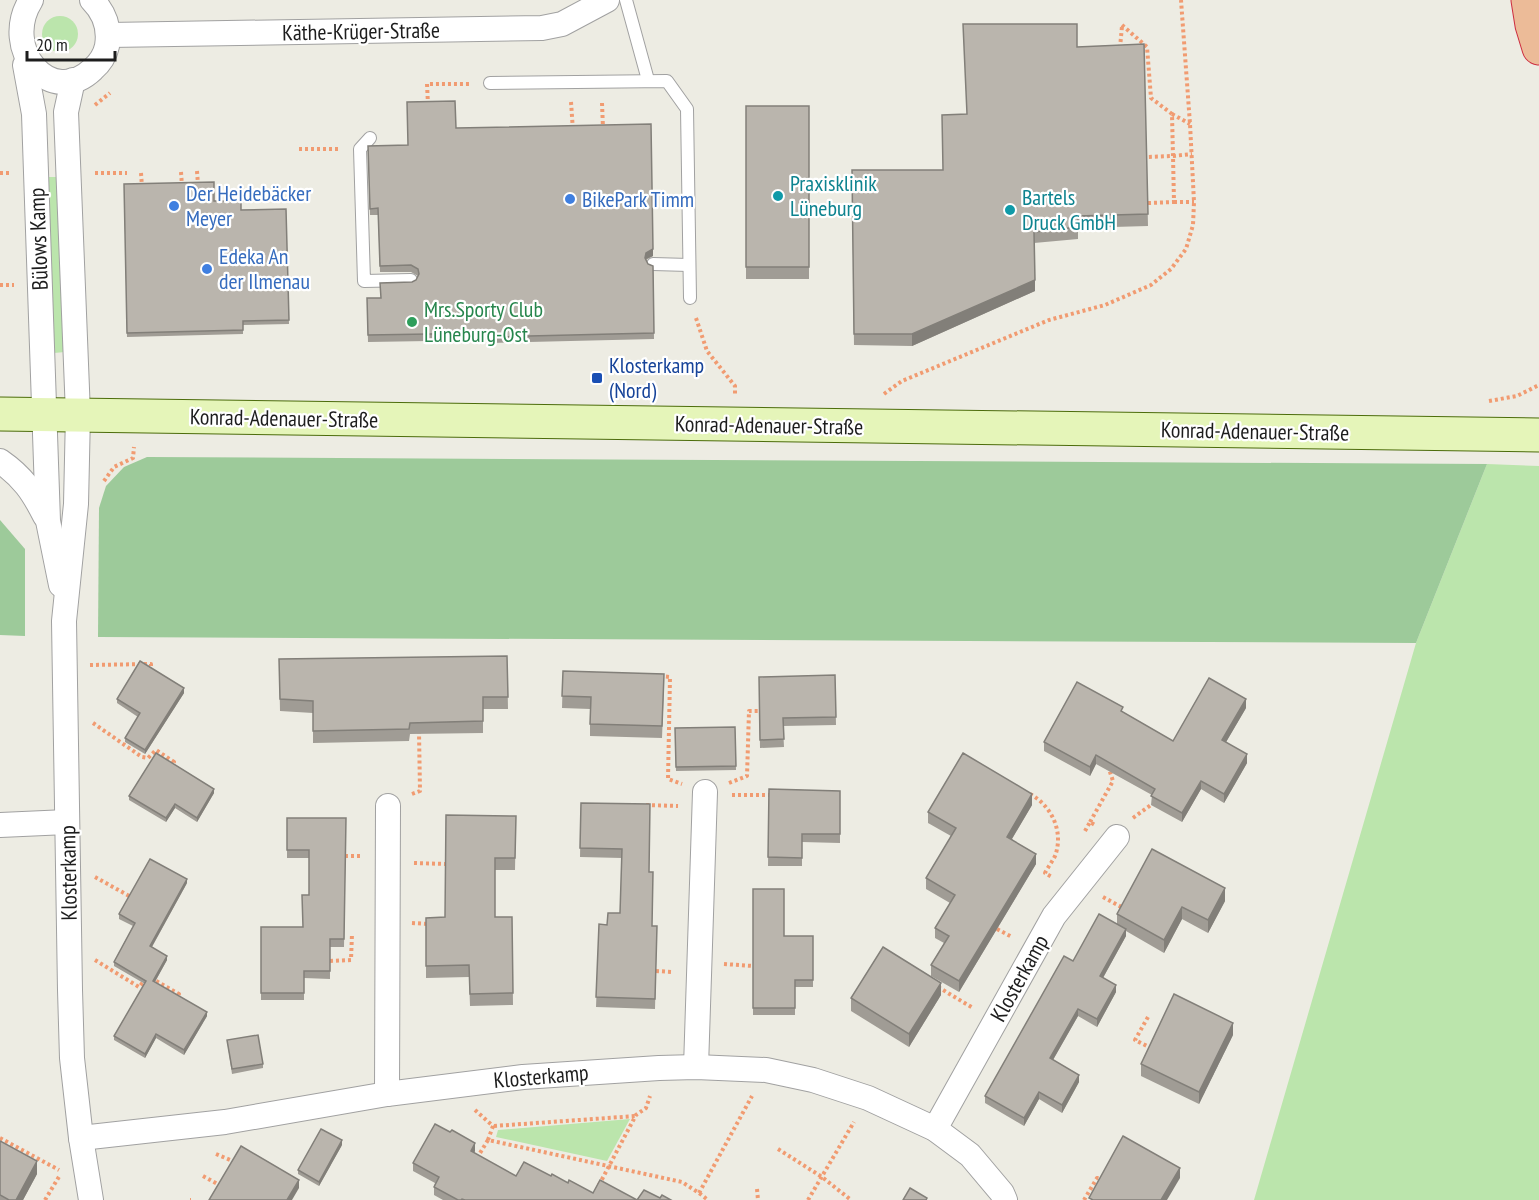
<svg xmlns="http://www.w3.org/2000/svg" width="1539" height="1200" font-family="'PT Sans Narrow',sans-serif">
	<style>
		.grass { fill: #bbe5ac }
		.forest { fill: #9dca9a }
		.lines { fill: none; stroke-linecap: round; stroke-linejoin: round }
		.service-casing { stroke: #a1a1a1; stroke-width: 14 }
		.minor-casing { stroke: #a1a1a1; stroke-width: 26 }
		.secondary-casing { stroke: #4c6c0b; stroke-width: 35 }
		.trunk-casing { stroke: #cd2e40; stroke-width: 35 }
		.path { stroke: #f19b71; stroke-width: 4; stroke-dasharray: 3 3; stroke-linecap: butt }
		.service { stroke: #fff; stroke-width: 12 }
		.minor { stroke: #fff; stroke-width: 24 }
		.secondary { stroke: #e5f5b9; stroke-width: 33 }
		.trunk { stroke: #ecbb98; stroke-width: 33 }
		.wall { fill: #a09c95 }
		.shaded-wall { fill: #827f79 }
		.building { fill: #bab5ad; stroke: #827f79; stroke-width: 1.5 }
		.culture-dot { fill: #0f9aa8; stroke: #fff; stroke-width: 2 }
		.shop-dot { fill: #3f7fe0; stroke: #fff; stroke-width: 2 }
		.leisure-dot { fill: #2e9e5b; stroke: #fff; stroke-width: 2 }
		.transit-dot { fill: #1a4fb4; stroke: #fff; stroke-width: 2 }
		.labels { text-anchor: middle; stroke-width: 4.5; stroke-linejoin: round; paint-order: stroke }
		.street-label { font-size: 22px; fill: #1d1d1d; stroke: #fff }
		.culture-label { font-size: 22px; fill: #0d838f; stroke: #fff; text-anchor: start }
		.shop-label { font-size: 22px; fill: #366cbe; stroke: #fff; text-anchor: start }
		.leisure-label { font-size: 22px; fill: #27864d; stroke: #fff; text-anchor: start }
		.transit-label { font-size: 22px; fill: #164399; stroke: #fff; text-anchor: start }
	</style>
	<rect width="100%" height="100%" fill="#edece3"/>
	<g class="grass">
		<circle cx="60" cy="34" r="18"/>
		<polygon points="48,177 58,177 65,352 54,353"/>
		<polygon points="1487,464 1539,466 1539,1200 1254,1200 1416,643"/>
		<polygon points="630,1119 607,1161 496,1137 498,1130"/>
	</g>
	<g class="forest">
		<polygon points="147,457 1487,464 1416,643 98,637 99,508 106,486 124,467"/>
		<polygon points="0,520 25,549 25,636 0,635"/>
	</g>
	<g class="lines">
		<g class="service-casing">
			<g id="service">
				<polyline points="626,0 648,80"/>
				<polyline points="490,83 667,81 687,109 690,298"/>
				<polyline points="370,138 360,149 364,281 411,280"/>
				<polyline points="653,264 689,265"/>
			</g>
		</g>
		<g class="minor-casing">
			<g id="minor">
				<path d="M31,0C0,49 51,109 93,69C100,63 105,55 107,46C110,28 105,13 92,0"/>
				<polyline points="109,35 542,28 562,24 607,0"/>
				<polyline points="25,65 34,114 48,521 61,585"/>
				<polyline points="73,80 66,112 78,414 76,504 64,621 70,990 72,1058 81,1138 91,1200"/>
				<path d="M0,461C23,477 33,492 45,516"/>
				<polyline points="0,825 67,822"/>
				<polyline points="696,1067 705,792"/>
				<polyline points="387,1094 388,806"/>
				<polyline points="935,1129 1054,916 1117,837"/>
				<polyline points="81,1138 225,1122 387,1094 523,1077 659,1068 696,1067 766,1070 813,1080 868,1098 935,1129 970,1155 1002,1193 1005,1200"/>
			</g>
		</g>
		<g class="secondary-casing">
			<polyline id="secondary" points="0,414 1539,435"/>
		</g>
		<g class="trunk-casing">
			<polyline id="trunk" points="1528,0 1532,25 1539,48"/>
		</g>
		<g class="path">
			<polyline points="1122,25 1147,47 1151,98 1172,114 1173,156 1146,157"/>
			<polyline points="1120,48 1122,26"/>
			<polyline points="571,102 573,131"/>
			<polyline points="602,103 603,128"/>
			<polyline points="95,105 110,93"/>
			<polyline points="428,105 427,84 471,84"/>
			<polyline points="1172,114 1190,124"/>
			<polyline points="299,149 340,149"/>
			<polyline points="197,171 198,185"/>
			<polyline points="181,172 182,186"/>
			<polyline points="0,173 9,173"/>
			<polyline points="95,173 127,173"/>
			<polyline points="141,173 142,187"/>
			<polyline points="1174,202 1194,202"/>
			<polyline points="1148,203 1174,202 1173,156 1192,154"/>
			<polyline points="0,285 14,285"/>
			<polyline points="696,318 707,351 735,386 735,395"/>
			<polyline points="884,394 902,381 1049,320 1105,305 1151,285 1171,269 1186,249 1193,225 1194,202 1190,124 1181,0"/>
			<polyline points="1489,401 1517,396 1539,385"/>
			<polyline points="104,481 114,467 133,458 134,447"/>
			<polyline points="90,665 151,664 151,671"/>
			<polyline points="660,676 670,677 668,779 682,784"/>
			<polyline points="93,723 142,757 148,758 156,750 174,762 171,766"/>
			<polyline points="729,783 747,776 749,711 760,711"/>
			<polyline points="412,794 420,791 419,732"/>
			<path d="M1030,794C1052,806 1064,832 1055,856C1052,862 1048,867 1045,873L1052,877"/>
			<polyline points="732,795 773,795"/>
			<polyline points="646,805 678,806"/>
			<polyline points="1133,818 1151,805"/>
			<polyline points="1090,822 1113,781 1109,769"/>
			<polyline points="1085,831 1090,822 1095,825"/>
			<polyline points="345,856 363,856"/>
			<polyline points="414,863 446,864"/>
			<polyline points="95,877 131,897"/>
			<polyline points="1103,897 1125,909"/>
			<polyline points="412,923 429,924"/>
			<polyline points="997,929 1012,937"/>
			<polyline points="95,960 139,987 145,980"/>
			<polyline points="330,961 351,960 352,934"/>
			<polyline points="724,964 753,966"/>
			<polyline points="656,971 673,972"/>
			<polyline points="151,978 179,994 177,999"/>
			<polyline points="938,987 973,1008"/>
			<polyline points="1148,1017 1135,1040 1153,1049"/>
			<polyline points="475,1110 493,1126 488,1140 682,1182 699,1193 708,1200"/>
			<polyline points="494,1126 636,1116"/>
			<polyline points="0,1138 59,1170"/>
			<polyline points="778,1149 822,1177 851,1200"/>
			<polyline points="216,1154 235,1162"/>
			<polyline points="477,1158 488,1140"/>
			<polyline points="203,1176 221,1186"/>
			<polyline points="599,1185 636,1115 646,1108 650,1096"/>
			<polyline points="757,1189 758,1200"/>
			<polyline points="699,1193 752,1096"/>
			<polyline points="45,1200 60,1175"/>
			<polyline points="190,1200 191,1200"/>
			<polyline points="808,1200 854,1122"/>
			<polyline points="1084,1200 1097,1178 1103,1180"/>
		</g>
		<use href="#service" class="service"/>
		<use href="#minor" class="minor"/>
		<use href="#secondary" class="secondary"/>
		<use href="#trunk" class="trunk"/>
	</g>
	<g class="wall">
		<polygon points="1144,44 1148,226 1078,228 1078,239 1034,243 1035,291 912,346 854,345 852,170 943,170 966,114 1077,47"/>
		<rect x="746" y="106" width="63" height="173"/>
		<polygon points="456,128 653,256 646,260 648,264 653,266 654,339 490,343 490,340 368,342 367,298 380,298 416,280 418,276 411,272 380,272 378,215 370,215 368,146 408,145"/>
		<polygon points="124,184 214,201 241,210 286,209 289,324 243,325 243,334 127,337"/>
		<polygon points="507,656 508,709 483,709 483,733 410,734 409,741 313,743 313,713 280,711 279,659"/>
		<polygon points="563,671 664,686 662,738 590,736 590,709 562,708"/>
		<polygon points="835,675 836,725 783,726 784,747 760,748 759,677"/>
		<polygon points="184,693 145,754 125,742 125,738 138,717 117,703 117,699"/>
		<polygon points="1246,708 1226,742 1247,763 1224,803 1201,789 1182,822 1151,805 1152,795 1096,764 1090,776 1044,751 1044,742 1123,712 1173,741"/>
		<polygon points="735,727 736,770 676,771 675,728"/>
		<polygon points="769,789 840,791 840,843 802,842 802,866 768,866"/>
		<polygon points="214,793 197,822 175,808 166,822 129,800 129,796"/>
		<polygon points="581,803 649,872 652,926 657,926 655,1009 596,1007 599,924 607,925 620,913 622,858 580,857"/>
		<polygon points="1032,805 1012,839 1036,864 959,992 931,976 931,965 944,943 935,938 935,928 950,903 926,889 926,878 951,836 928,823 928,812"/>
		<polygon points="516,816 515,870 495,870 495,917 512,917 513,1005 470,1006 469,977 426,978 426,918 445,917"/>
		<polygon points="287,818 346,818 344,947 330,947 330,979 304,978 304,1000 261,1000 261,927 303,927 309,895 309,858 287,858"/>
		<polygon points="187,883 152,947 167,960 155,982 207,1016 184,1055 156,1038 145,1058 114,1040 114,1036 145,984 114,966 114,962 133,926 119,919 119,914"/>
		<polygon points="753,889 784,936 813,936 813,987 795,987 795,1015 753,1015"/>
		<polygon points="1225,901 1208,933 1182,919 1164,953 1126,931 1126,936 1103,978 1116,992 1097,1027 1078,1016 1053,1060 1079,1082 1062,1113 1039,1099 1024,1126 985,1103 985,1096 1073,961 1117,924 1117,914"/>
		<polygon points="941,995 909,1047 851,1011 851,998"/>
		<polygon points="1233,1035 1199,1104 1141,1076 1141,1064"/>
		<polygon points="227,1040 263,1064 263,1068 232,1074"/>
		<polygon points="0,1141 37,1174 23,1200 0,1200"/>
		<polygon points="342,1145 319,1186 298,1174 298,1170"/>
		<polygon points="475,1151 474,1153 516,1176 551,1176 593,1193 637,1200 443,1200 434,1195 434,1187 435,1183 413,1171 413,1163"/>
	</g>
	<g class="shaded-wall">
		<polygon points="653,249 653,256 646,259 645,264 645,258 646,253"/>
		<polygon points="1035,280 1035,291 912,346 912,334"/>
		<polygon points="184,688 184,693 145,754 145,750"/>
		<polygon points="1246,699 1246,708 1222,749 1222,740"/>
		<polygon points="1247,754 1247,763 1224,803 1224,794"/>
		<polygon points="1096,755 1096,764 1090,776 1090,767"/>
		<polygon points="1201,781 1201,789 1182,822 1182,813"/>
		<polygon points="214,789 214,793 197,822 197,818"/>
		<polygon points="1032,794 1032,805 1007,847 1007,837"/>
		<polygon points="175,804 175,808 166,822 166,818"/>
		<polygon points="1036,854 1036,864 959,992 959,981"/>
		<polygon points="187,879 187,883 150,950 150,946"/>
		<polygon points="1225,888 1225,901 1208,933 1208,920"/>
		<polygon points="1182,907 1182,919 1164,953 1164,940"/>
		<polygon points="1126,929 1126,936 1100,983 1100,976"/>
		<polygon points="167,956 167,960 153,985 153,981"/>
		<polygon points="941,983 941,995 909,1047 909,1034"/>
		<polygon points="1116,985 1116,992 1097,1027 1097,1019"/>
		<polygon points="1078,1009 1078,1016 1050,1065 1050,1058"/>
		<polygon points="207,1012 207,1016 184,1055 184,1050"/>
		<polygon points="1233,1023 1233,1035 1199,1104 1199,1092"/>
		<polygon points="156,1034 156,1038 145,1058 145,1054"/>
		<polygon points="1079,1075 1079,1082 1062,1113 1062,1105"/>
		<polygon points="1039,1092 1039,1099 1024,1126 1024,1118"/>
		<polygon points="342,1140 342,1145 319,1186 319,1182"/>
		<polygon points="475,1143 475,1151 471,1159 471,1151"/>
		<polygon points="37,1161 37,1174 23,1200 16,1200"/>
		<polygon points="1180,1168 1180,1178 1167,1200 1161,1200"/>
		<polygon points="299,1180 299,1188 292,1200 287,1200"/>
	</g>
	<g class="building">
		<polygon points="963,24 1077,24 1077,47 1144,44 1148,214 1078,216 1078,227 1034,232 1035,280 912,334 854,334 852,170 943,170 942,115 967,114"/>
		<polygon points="455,101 456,128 651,124 653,249 646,253 645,258 648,264 653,266 654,333 490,337 490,333 368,335 367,298 381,298 380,283 412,282 416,280 419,274 418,269 411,265 380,266 378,208 370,209 368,146 408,145 407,102"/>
		<rect x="746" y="106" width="63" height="161"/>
		<polygon points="214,182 214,201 241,201 241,210 286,209 289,320 243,321 243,330 127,333 124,184"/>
		<polygon points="507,656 508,697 483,697 483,721 410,723 409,729 313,731 313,701 280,699 279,659"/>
		<polygon points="140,661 184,688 145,750 125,738 140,713 117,699"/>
		<polygon points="563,671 664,674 662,726 590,724 591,697 562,696"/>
		<polygon points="835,675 836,717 783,718 784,739 760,740 759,677"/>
		<polygon points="1209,678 1246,699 1222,740 1247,754 1224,794 1201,781 1182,813 1151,796 1155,789 1096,755 1090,767 1044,742 1077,682 1123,707 1121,711 1173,741"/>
		<polygon points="735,727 736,766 676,767 675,728"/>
		<polygon points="156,753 214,789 197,818 175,804 166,818 129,796"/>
		<polygon points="963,753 1032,794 1007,837 1036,854 959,981 931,965 949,936 935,928 955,895 926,878 956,828 928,812"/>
		<polygon points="769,789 840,791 840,834 802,834 802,858 768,857"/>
		<polygon points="581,803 650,804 649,872 653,872 652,926 657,926 655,999 596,997 599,924 607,925 608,913 620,913 622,849 580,848"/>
		<polygon points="446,815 516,816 515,858 495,858 495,917 512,917 513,993 470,994 469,965 426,966 426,918 445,917"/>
		<polygon points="287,818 346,818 344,939 330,939 330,971 304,971 304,993 261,993 261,927 303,927 302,895 309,895 309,850 287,850"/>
		<polygon points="1152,849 1225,888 1208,920 1182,907 1164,940 1117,914"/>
		<polygon points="150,859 187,879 150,946 167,956 153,981 207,1012 184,1050 156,1034 145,1054 114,1036 146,981 114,962 135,923 119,914"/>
		<polygon points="753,889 784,889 784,936 813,936 813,980 795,980 795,1008 753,1008"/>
		<polygon points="1099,914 1126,929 1100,976 1116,985 1097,1019 1078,1009 1050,1058 1079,1075 1062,1105 1039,1092 1024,1118 985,1096 1064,956 1073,961"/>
		<polygon points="883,947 941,983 909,1034 851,998"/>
		<polygon points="1174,994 1233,1023 1199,1092 1141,1064"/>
		<polygon points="258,1035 263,1064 232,1069 227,1040"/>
		<polygon points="435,1124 450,1132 452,1130 475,1143 471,1151 516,1176 524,1162 551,1176 552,1174 568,1183 569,1180 593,1193 600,1180 637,1200 465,1200 462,1199 461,1200 458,1200 434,1187 439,1177 413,1163"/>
		<polygon points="321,1129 342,1140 319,1182 298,1170"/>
		<polygon points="1123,1136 1180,1168 1161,1200 1093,1200 1089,1198"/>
		<polygon points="0,1141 37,1161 16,1200 9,1200 0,1195"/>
		<polygon points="241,1146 299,1180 287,1200 209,1200"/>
		<polygon points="910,1188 927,1198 926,1200 903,1200"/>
		<polygon points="644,1190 660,1198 662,1195 671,1200 637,1200"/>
	</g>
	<g class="culture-dot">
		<circle cx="778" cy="196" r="6"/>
		<circle cx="1010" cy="210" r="6"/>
	</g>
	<g class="shop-dot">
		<circle cx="570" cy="199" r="6"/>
		<circle cx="174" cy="206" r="6"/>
		<circle cx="207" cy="269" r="6"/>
	</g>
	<circle class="leisure-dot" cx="412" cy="322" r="6"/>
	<rect class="transit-dot" x="591" y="372" width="12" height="12" rx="3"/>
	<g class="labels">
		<g class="street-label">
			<text transform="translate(361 31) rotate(-1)" y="8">Käthe-Krüger-Straße</text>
			<text transform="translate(38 239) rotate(-92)" y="8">Bülows Kamp</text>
			<text transform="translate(284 418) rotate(1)" y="8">Konrad-Adenauer-Straße</text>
			<text transform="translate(769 425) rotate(1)" y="8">Konrad-Adenauer-Straße</text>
			<text transform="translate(1255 431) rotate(1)" y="8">Konrad-Adenauer-Straße</text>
			<text transform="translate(68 873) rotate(-91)" y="8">Klosterkamp</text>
			<text transform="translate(1019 978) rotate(-61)" y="8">Klosterkamp</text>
			<text transform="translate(541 1076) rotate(-5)" y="8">Klosterkamp</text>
		</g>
		<g class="culture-label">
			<text x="790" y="191">Praxisklinik<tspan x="790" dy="25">Lüneburg</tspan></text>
			<text x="1022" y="205">Bartels<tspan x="1022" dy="25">Druck GmbH</tspan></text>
		</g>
		<g class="shop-label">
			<text x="186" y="201">Der Heidebäcker<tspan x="186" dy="25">Meyer</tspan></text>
			<text x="582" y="207">BikePark Timm</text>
			<text x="219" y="264">Edeka An<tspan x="219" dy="25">der Ilmenau</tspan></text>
		</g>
		<g class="leisure-label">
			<text x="424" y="317">Mrs.Sporty Club<tspan x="424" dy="25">Lüneburg-Ost</tspan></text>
		</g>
		<g class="transit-label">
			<text x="609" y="373">Klosterkamp<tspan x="609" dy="25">(Nord)</tspan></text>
		</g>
	</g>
	<path d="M27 51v9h88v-9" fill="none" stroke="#1d1d1d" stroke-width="3"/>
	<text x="36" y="51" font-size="18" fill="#1d1d1d" stroke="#ffffff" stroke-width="4.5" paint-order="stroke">20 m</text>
</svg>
